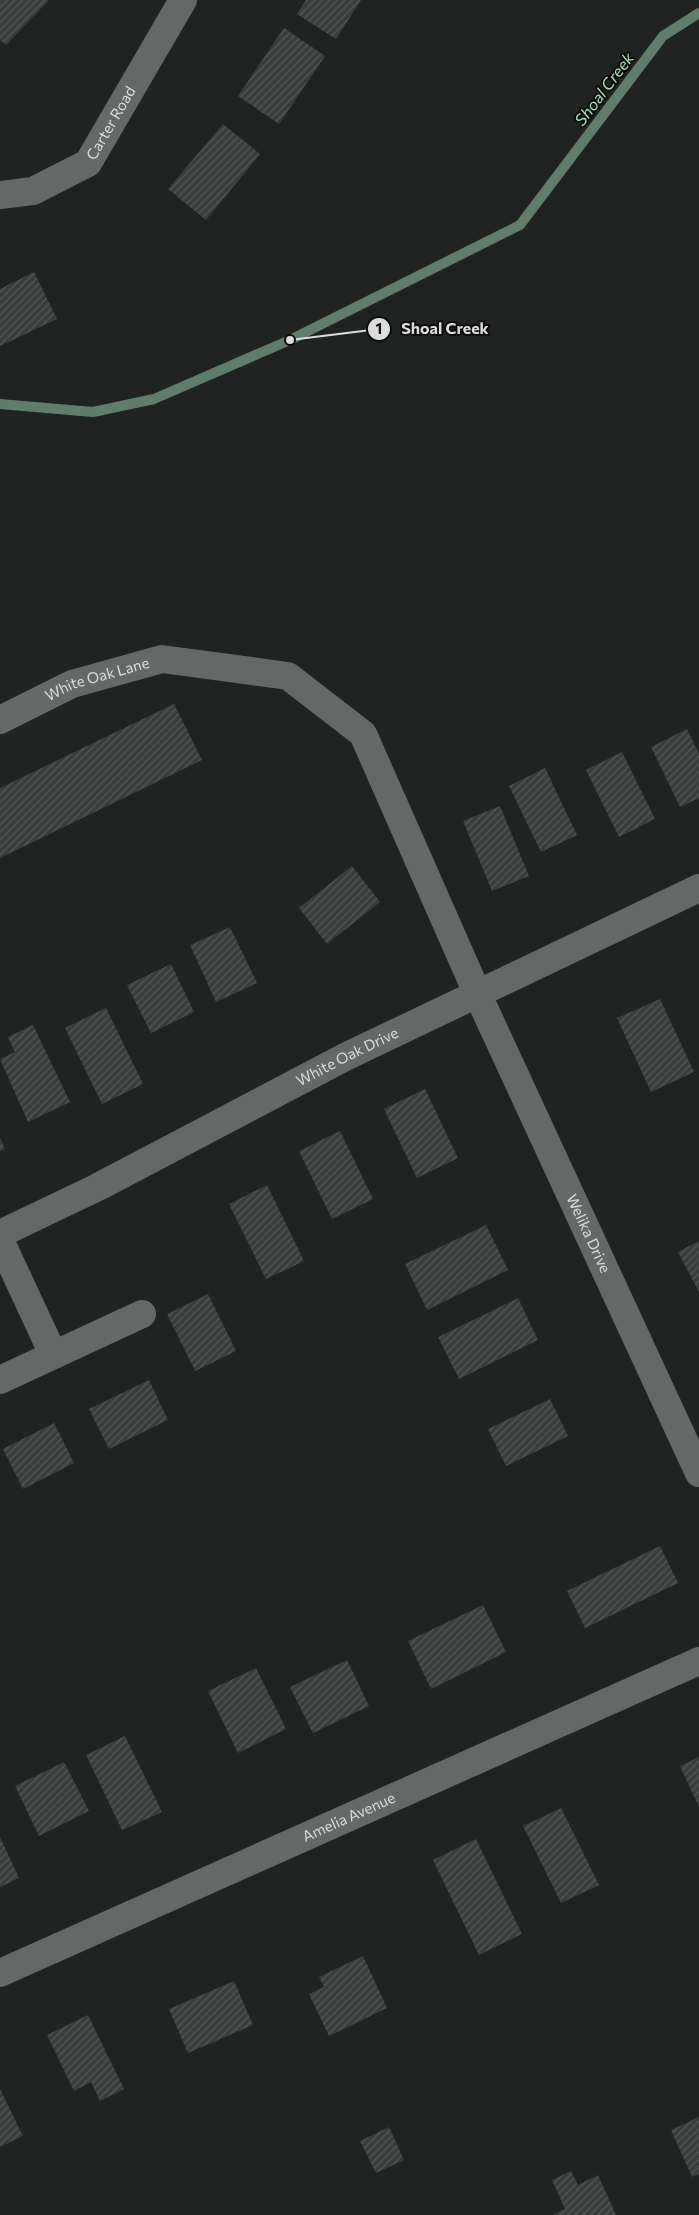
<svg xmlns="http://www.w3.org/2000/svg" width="699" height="2215" font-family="Commissioner,sans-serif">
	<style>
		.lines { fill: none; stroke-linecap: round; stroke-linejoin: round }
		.stream { stroke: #607c6b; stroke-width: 10 }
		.building { fill: url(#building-hatch) }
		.minor { stroke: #656866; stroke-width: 28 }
		.labels { text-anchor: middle; stroke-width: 4; stroke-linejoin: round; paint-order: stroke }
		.street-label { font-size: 15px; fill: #dbdddc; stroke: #0b0c0b }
		.water-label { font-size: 16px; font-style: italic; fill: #a0e1b6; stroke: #0b0c0b }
		.leader { fill: none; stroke: #dbdddc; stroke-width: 2 }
		.callout-dot { fill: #dbdddc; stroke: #0b0c0b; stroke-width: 2 }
		.mark-label { font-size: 15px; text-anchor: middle; font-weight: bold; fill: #111 }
		.callout-label { font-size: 16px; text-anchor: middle; font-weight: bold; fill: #dbdddc; stroke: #0b0c0b; stroke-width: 4; stroke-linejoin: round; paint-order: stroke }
	</style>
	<defs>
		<pattern id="building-hatch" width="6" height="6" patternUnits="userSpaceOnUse" patternTransform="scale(1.25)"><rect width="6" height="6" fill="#3b3d3c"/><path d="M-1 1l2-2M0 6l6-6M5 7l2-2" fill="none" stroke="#575958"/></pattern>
	</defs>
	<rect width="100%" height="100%" fill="#202321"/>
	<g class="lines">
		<polyline class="stream" points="0,404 93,412 154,399 290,340 520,225 663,36 699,13"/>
	</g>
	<g class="building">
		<polygon points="0,0 49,0 6,45 0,40"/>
		<polygon points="306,0 361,0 336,39 297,14"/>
		<polygon points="284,28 325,56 279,124 238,96"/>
		<polygon points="223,124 260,154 206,220 168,189"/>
		<polygon points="34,272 57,319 0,346 0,289"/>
		<polygon points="174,704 202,760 0,858 0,788"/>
		<polygon points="687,729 699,754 699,798 680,807 651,747"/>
		<polygon points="622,752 655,819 619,837 586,770"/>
		<polygon points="545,768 577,835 541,852 509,786"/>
		<polygon points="500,806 529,876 492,891 463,821"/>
		<polygon points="352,866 380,902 327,944 299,908"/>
		<polygon points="230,927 257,983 216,1002 190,945"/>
		<polygon points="171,964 194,1012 151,1033 127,985"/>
		<polygon points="660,999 694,1072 651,1092 617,1018"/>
		<polygon points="106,1008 143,1084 102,1104 65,1028"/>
		<polygon points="33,1025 70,1102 28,1122 0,1059 15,1052 8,1037"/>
		<polygon points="425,1089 458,1158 417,1178 384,1109"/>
		<polygon points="340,1131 373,1199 332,1219 299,1151"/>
		<polygon points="0,1138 5,1149 0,1151"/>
		<polygon points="267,1185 304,1261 266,1279 229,1204"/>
		<polygon points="486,1225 508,1270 427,1310 405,1264"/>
		<polygon points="699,1241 699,1292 678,1252"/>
		<polygon points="208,1294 236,1351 195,1371 167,1314"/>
		<polygon points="518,1298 538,1340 459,1379 438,1337"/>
		<polygon points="149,1380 168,1420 109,1449 89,1409"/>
		<polygon points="550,1399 568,1436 506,1466 488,1429"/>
		<polygon points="54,1423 74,1463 23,1489 3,1449"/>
		<polygon points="660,1546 678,1583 585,1628 567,1591"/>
		<polygon points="483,1605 506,1652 431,1689 408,1641"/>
		<polygon points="347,1660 369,1706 313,1733 290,1687"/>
		<polygon points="256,1668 286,1729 238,1753 208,1691"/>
		<polygon points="125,1736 162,1812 122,1830 86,1755"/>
		<polygon points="699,1757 699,1807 680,1766"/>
		<polygon points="64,1762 89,1811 39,1836 15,1786"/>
		<polygon points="561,1808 599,1885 561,1903 523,1826"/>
		<polygon points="0,1837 19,1878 0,1887"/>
		<polygon points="476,1839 522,1934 479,1955 433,1860"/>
		<polygon points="363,1956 387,2008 329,2036 309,1994 324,1987 319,1977"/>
		<polygon points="234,1981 253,2025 188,2053 169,2009"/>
		<polygon points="88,2015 124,2089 100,2101 91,2082 74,2091 47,2035"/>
		<polygon points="0,2089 23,2136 0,2147"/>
		<polygon points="699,2117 699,2174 692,2177 671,2130"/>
		<polygon points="389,2127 404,2160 376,2173 360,2141"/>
		<polygon points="571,2171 578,2185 598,2175 616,2215 552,2215 565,2209 552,2180"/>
	</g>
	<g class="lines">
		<g class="minor">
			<path id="s1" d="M0,195L33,191L88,163L183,0"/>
			<path id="s2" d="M0,720L72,684L162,659L288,676L363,734L478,995L699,1473"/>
			<path id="s3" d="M0,1234L98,1187L347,1056L699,888"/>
			<polyline points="0,1240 53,1354"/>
			<polyline points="0,1380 142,1314"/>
			<path id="s4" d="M0,1973L699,1661"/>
		</g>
	</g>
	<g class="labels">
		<g class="street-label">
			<text dy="5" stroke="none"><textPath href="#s1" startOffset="141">Carter Road</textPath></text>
			<text dy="5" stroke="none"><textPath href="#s2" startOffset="106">White Oak Lane</textPath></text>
			<text dy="5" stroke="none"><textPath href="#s3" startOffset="390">White Oak Drive</textPath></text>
			<text dy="5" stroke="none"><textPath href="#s2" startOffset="944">Welika Drive</textPath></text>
			<text dy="5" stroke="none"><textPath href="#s4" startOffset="382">Amelia Avenue</textPath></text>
		</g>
		<g class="water-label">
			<text transform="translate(604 89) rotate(-53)" y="6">Shoal Creek</text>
		</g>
	</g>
	<path class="leader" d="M290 340L379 329"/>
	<g class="callout-dot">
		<circle cx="290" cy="340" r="5"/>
		<circle cx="379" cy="329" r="12"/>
	</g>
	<g class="mark-label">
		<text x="379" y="334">1</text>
	</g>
	<g class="callout-label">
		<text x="445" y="334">Shoal Creek</text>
	</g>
</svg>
